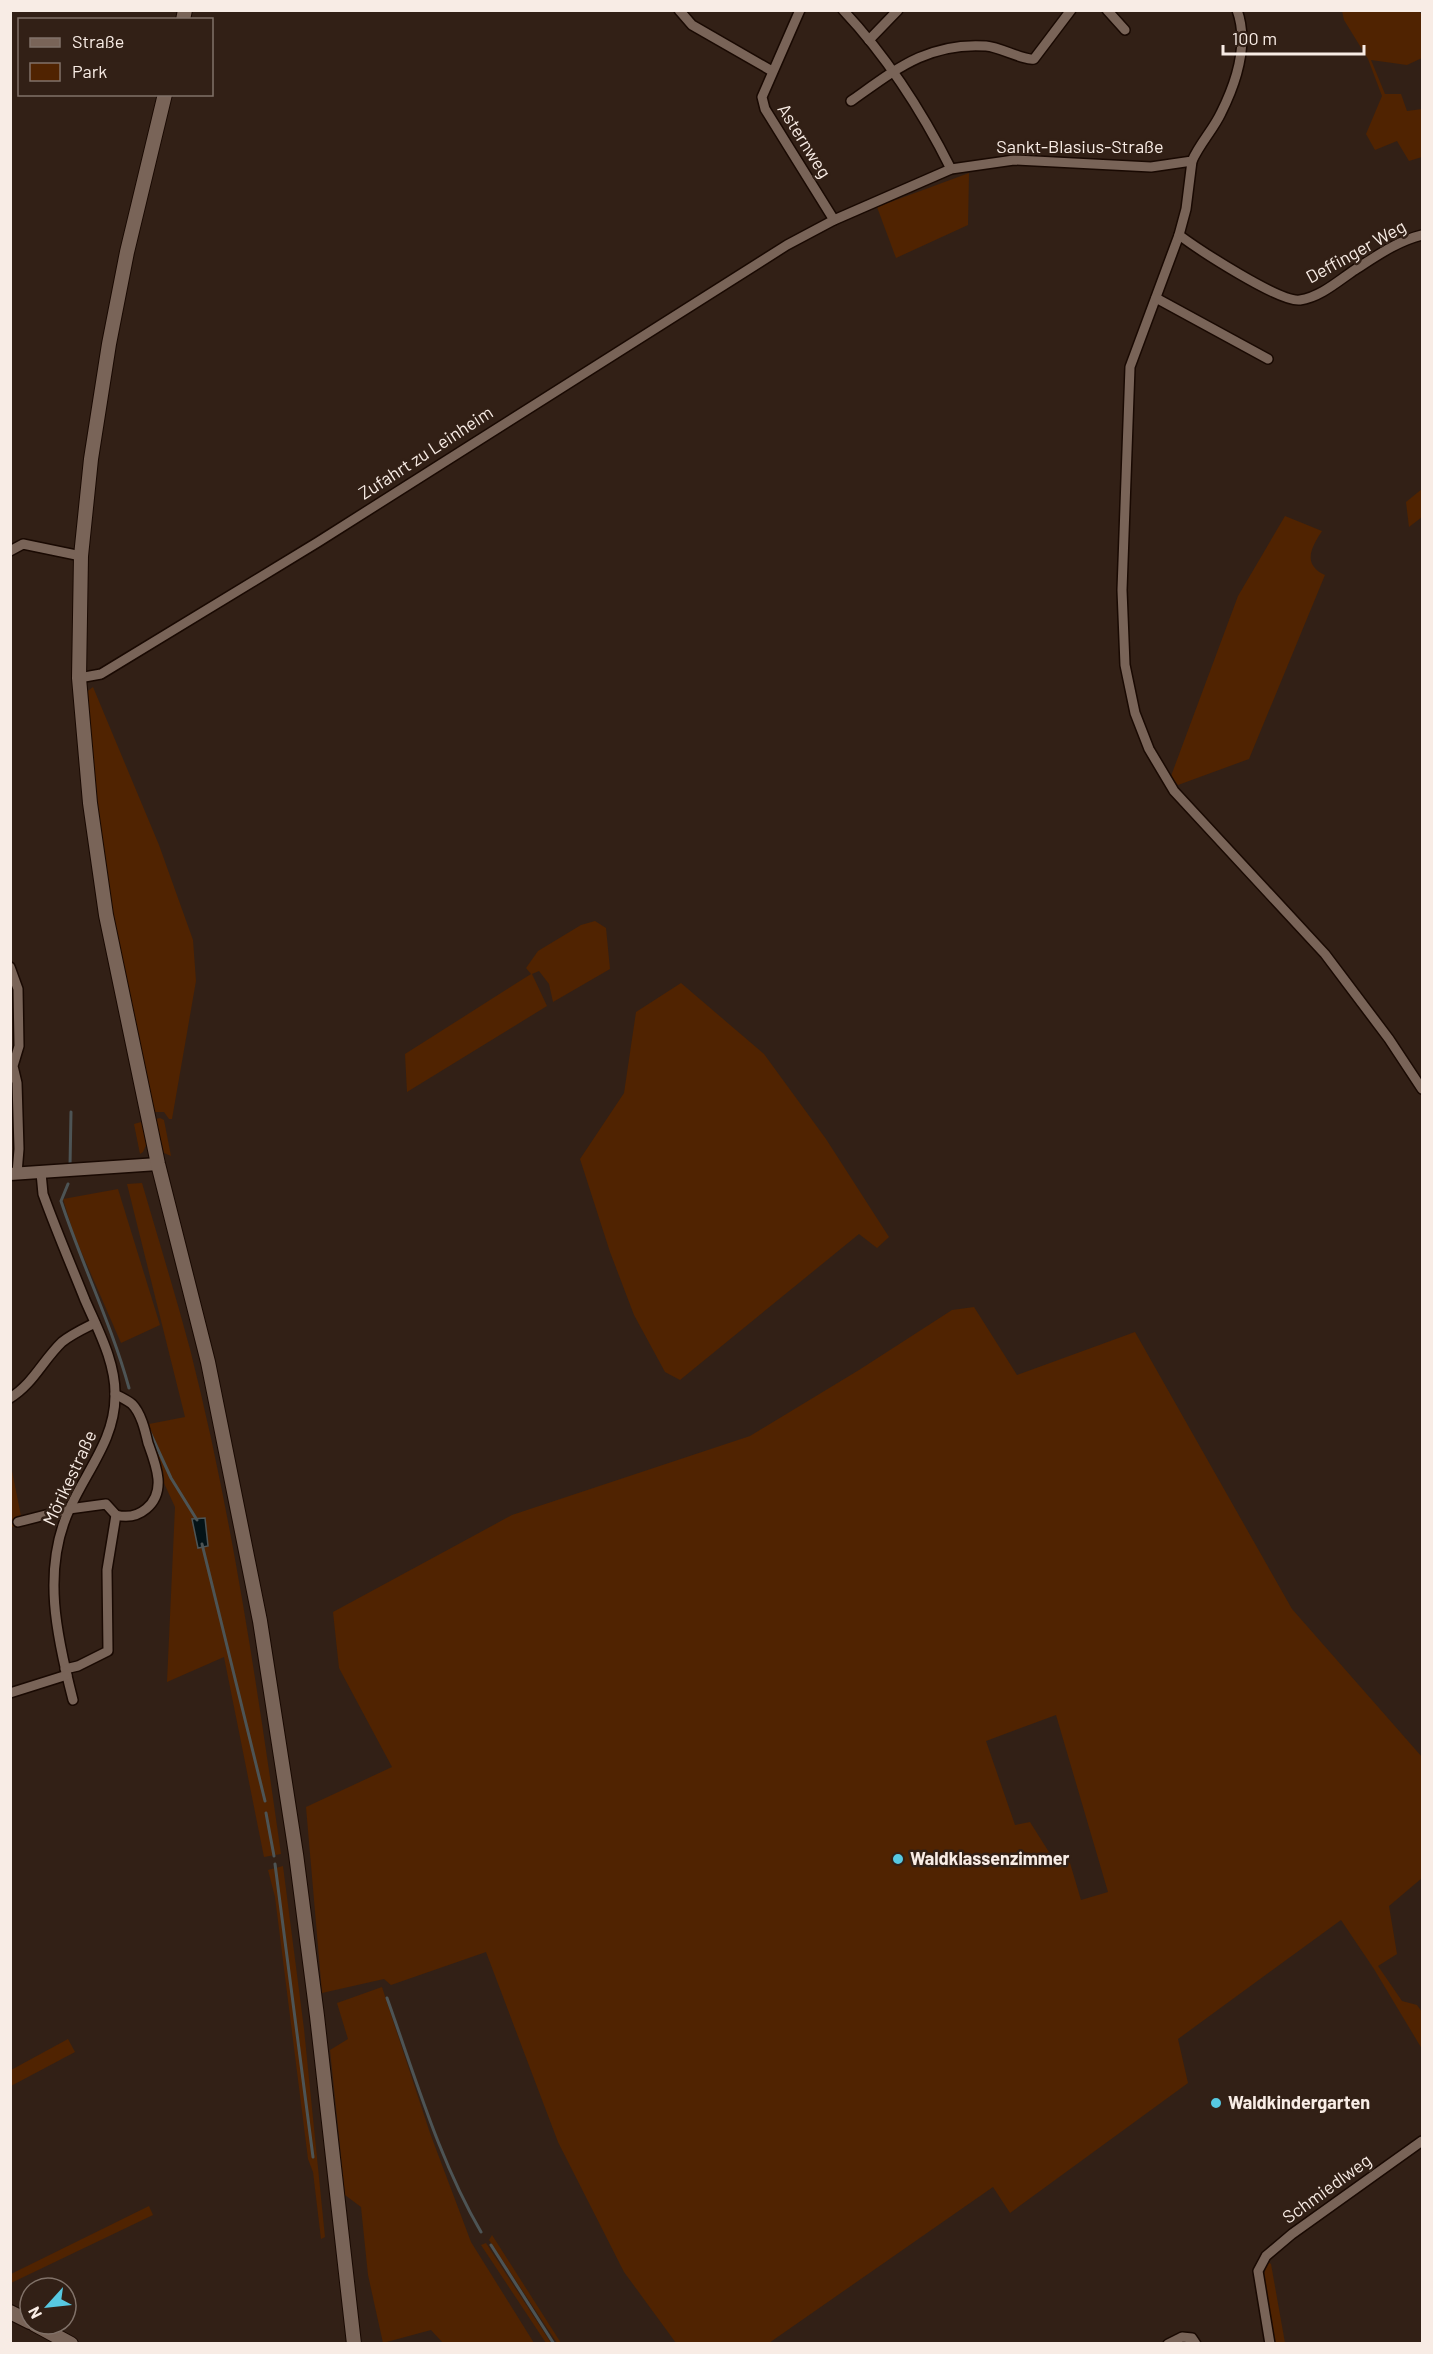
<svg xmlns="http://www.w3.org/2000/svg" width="1433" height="2354" font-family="Barlow,sans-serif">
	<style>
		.green { fill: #502301; fill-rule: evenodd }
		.water { fill: #041317; stroke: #4d5455; stroke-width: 1.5 }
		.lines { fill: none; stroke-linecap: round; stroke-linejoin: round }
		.stream { stroke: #4d5455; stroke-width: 3 }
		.minor-casing { stroke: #190902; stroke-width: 12 }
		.tertiary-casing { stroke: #190902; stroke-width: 15 }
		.secondary-casing { stroke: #190902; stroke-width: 16 }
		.minor { stroke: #796458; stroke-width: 9 }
		.tertiary { stroke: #796458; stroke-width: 12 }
		.secondary { stroke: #796458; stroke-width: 14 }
		.poi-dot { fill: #57c9e2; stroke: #322016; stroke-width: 2 }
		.labels { text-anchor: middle; stroke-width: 5; stroke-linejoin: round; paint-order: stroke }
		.street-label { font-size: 18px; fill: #f8ece5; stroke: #322016 }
		.poi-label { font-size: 18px; font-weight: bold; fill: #f8ece5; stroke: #322016; text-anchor: start }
	</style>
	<rect width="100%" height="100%" fill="#322016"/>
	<g class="green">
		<polygon points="1342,11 1419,11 1422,15 1422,58 1407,65 1371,60 1385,94 1401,94 1407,111 1422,109 1422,157 1409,161 1397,141 1375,150 1366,134 1382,96 1368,59 1344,20"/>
		<polygon points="969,173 968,225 896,258 877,207"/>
		<polygon points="1422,489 1422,517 1409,527 1406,502"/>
		<path d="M1285,516L1322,531C1311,548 1302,564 1325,575L1249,759L1178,785L1171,776L1238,596Z"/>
		<polygon points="93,687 159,845 193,940 196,981 172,1119 169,1119 164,1112 155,1112 134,1030 104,875 85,693"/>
		<polygon points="595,921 606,928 610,969 553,1002 549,984 539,971 532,974 547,1006 407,1092 405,1054 531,974 526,968 538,951 581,925"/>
		<polygon points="681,983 764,1054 826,1139 889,1237 877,1248 859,1234 680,1380 665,1372 634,1315 610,1252 580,1159 624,1093 636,1012"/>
		<polygon points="160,1118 164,1120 171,1156 164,1153 156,1119"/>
		<polygon points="141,1122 147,1143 143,1152 140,1154 134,1124"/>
		<path d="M142,1183C158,1238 175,1293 190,1349C232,1514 257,1685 281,1854L264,1857L224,1657L167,1682L175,1507L163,1481L149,1424L185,1417L127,1184Z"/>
		<polygon points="118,1189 160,1325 121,1343 74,1235 63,1199"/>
		<path d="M974,1307L1017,1375L1135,1332L1292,1609L1422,1757V1878L1389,1906L1397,1954L1378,1966L1402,2001L1417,2005L1422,2012V2049L1374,1969L1341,1920L1178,2039L1188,2083L1010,2213L993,2187L769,2343H676L624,2272L558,2142L486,1952L391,1985L384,1979L322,1993L306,1807L392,1767L339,1668L333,1612L512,1515L750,1436L859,1370L952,1310ZM1056,1715L1108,1892L1081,1900L1070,1863L1052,1857L1030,1822L1015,1825L986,1741Z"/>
		<polygon points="12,1471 22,1521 18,1526 11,1527"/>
		<polygon points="283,1866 304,2029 325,2237 321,2239 313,2172 308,2159 275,1897 268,1870"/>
		<polygon points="382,1987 430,2133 471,2242 534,2343 443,2343 431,2330 383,2343 368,2275 361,2207 345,2195 330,2050 348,2039 337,2003"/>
		<polygon points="68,2039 75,2052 11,2086 11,2070"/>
		<polygon points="149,2206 153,2215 11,2283 11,2274"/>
		<polygon points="492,2235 561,2343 557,2343 489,2240"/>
		<polygon points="486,2243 551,2343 546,2343 481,2245"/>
		<polygon points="1268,2262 1271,2264 1285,2343 1275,2343 1263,2277"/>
	</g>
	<polygon class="water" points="205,1518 208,1546 198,1548 192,1519"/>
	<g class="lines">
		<g class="stream">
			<polyline points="70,1166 71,1112"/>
			<path d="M68,1184L61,1201C82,1265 111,1323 129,1388"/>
			<polyline points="148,1428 171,1478 197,1520"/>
			<polyline points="202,1544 265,1801"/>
			<polyline points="266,1813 274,1856"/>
			<polyline points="275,1864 313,2157"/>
			<path d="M387,1998C415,2076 439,2160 481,2232"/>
			<polyline points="491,2245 554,2344"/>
		</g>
		<g class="minor-casing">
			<g id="minor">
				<polyline points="679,10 692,25 772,71"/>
				<polyline points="800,10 762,97 765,109 834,220"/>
				<path d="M843,10C888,58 922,111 951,169"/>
				<polyline points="1107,10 1125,30"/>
				<polyline points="869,40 898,10"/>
				<path d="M851,101C895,70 928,42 986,46C1000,47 1025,61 1034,59L1071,10"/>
				<polyline points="1192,161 1186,209 1179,235 1130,367 1122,590 1125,665 1135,713 1149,749 1174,791 1325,954 1389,1039 1422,1089"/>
				<path d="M1179,235C1198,249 1280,303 1300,300C1320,297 1337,282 1353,271C1375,257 1397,241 1422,235"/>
				<polyline points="1156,298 1268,359"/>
				<polyline points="10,551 23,544 81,556"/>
				<path d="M79,678L101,674L318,542L787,245L834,220L951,169L1014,160L1151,167L1192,161C1200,143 1213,130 1221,113C1236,83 1249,43 1237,10"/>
				<polyline points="10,967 18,989 19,1046 13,1066 17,1083 19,1149 17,1173"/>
				<path d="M41,1173L43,1194C56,1230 71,1265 85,1300C98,1330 116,1363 115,1396C115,1439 87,1470 70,1508C41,1569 57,1638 73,1700"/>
				<path d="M10,1398C33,1384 43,1360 62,1342C72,1334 83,1329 95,1323"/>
				<path d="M18,1522L69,1509L106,1504L116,1515C139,1521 160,1504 158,1479C157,1467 152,1454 148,1443C145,1430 141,1413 132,1404C127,1400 120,1397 115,1394"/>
				<polyline points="65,1669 78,1666 108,1651 107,1570 116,1515"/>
				<polyline points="10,1693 67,1675"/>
				<polyline points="1168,2344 1182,2337 1192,2338 1196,2344"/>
				<polyline points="1270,2344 1258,2271 1266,2256 1292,2234 1422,2141"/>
			</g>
		</g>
		<g class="tertiary-casing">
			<polyline id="tertiary" points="10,1174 158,1164"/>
		</g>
		<g class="secondary-casing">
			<g id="secondary">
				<polyline points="183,20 185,10"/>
				<polyline points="165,94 127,252 109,344 91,459 81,556 79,678 90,803 106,915 158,1164 208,1362 260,1621 296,1854 317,2016 354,2344"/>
				<polyline points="10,2312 30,2322"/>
				<polyline points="34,2324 71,2344"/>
			</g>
		</g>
		<use href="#minor" class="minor"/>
		<use href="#tertiary" class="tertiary"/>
		<use href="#secondary" class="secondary"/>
	</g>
	<g class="poi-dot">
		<circle cx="898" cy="1859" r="6"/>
		<circle cx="1216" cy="2103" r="6"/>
	</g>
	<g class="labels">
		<g class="street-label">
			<text transform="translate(804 141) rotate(58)" y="6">Asternweg</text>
			<text x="1080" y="153">Sankt-Blasius-Straße</text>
			<text transform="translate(1356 252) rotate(-29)" y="6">Deffinger Weg</text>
			<text transform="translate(426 453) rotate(-33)" y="6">Zufahrt zu Leinheim</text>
			<text transform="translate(70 1478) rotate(-65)" y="6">Mörikestraße</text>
			<text transform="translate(1327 2189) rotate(-36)" y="6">Schmiedlweg</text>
		</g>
		<g class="poi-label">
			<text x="910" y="1865">Waldklassenzimmer</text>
			<text x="1228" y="2109">Waldkindergarten</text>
		</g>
	</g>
	<rect width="1433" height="2354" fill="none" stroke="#f8ece5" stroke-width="24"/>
	<rect x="18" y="18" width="195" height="78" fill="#322016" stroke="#817269" stroke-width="1.5"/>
	<rect x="30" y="38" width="30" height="9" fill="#796458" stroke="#817269" stroke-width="1.5"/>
	<text x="72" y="48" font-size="18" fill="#f8ece5">Straße</text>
	<rect x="30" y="63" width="30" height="18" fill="#502301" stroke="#817269" stroke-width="1.5"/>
	<text x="72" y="78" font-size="18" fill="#f8ece5">Park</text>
	<g transform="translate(48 2306) rotate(243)"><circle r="28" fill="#322016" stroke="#817269" stroke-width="1.5"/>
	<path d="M0-4.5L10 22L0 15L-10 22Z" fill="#57c9e2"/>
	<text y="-9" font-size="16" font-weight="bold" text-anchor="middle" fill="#f8ece5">N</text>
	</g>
	<path d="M1223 45v9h141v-9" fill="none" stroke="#f8ece5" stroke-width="3"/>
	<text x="1232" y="45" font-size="18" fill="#f8ece5" stroke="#322016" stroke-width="4.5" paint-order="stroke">100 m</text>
</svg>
